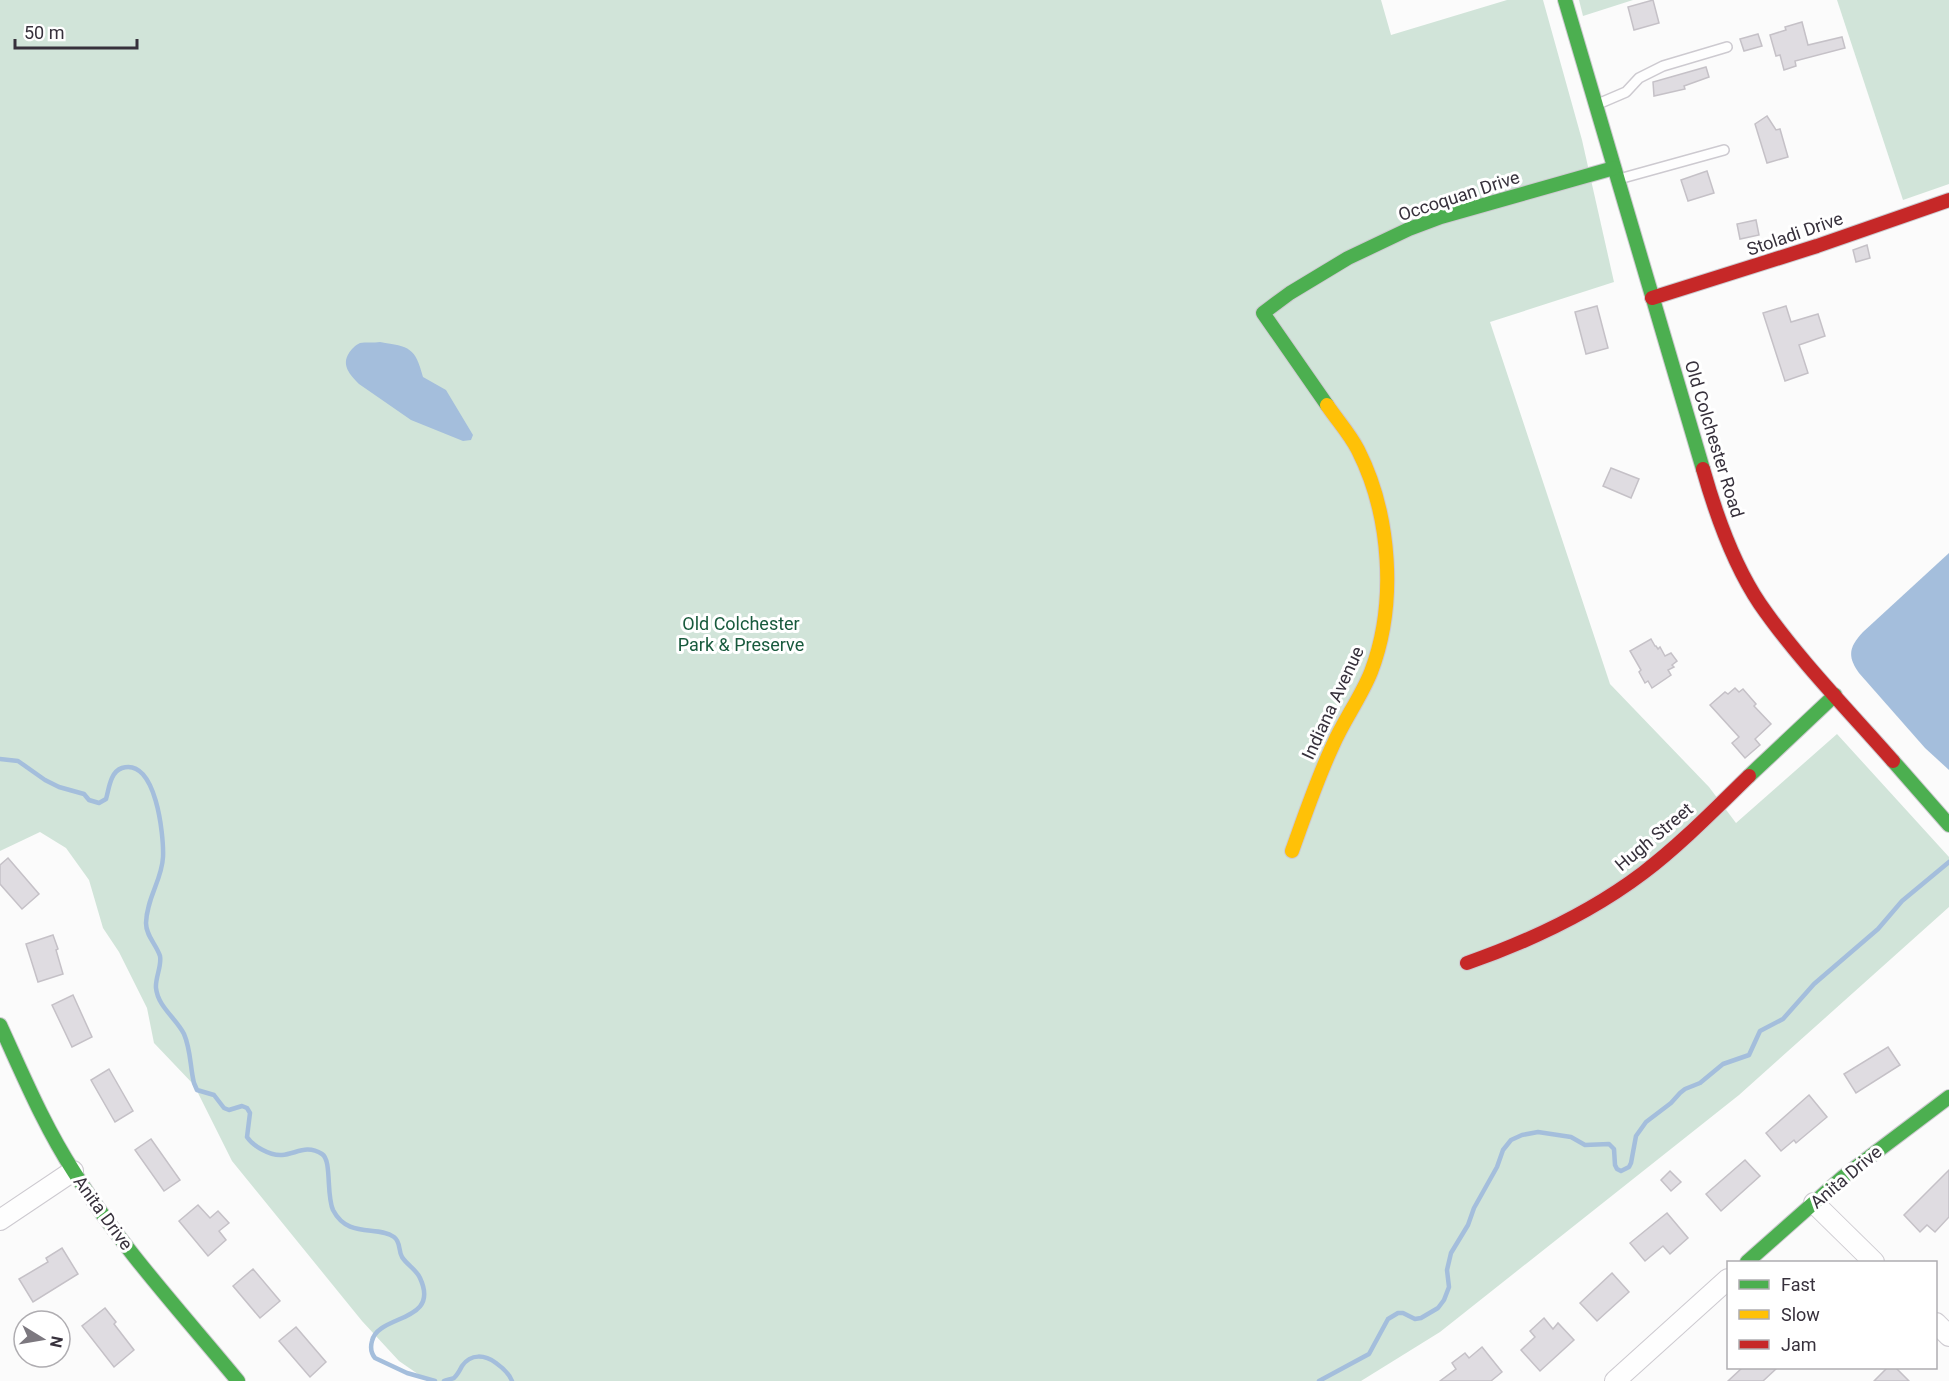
<svg xmlns="http://www.w3.org/2000/svg" width="1949" height="1381" font-family="Roboto,sans-serif">
	<style>
		.green { fill: #d1e4d9 }
		.water { fill: #a4bedc }
		.lines { fill: none; stroke-linecap: round; stroke-linejoin: round }
		.stream { stroke: #a4bedc; stroke-width: 4.5 }
		.building { fill: #dfdce1; stroke: #c5c1c7; stroke-width: 1.5 }
		.lane-casing { stroke: #cdcad0; stroke-width: 12 }
		.street-casing { stroke: #cdcad0; stroke-width: 22 }
		.fast-casing { stroke: #cdcad0; stroke-width: 16 }
		.slow-casing { stroke: #cdcad0; stroke-width: 16 }
		.jam-casing { stroke: #cdcad0; stroke-width: 16 }
		.lane { stroke: #fefefe; stroke-width: 9 }
		.street { stroke: #fefefe; stroke-width: 20 }
		.fast { stroke: #4caf50; stroke-width: 14 }
		.slow { stroke: #ffc107; stroke-width: 14 }
		.jam { stroke: #c62828; stroke-width: 14 }
		.labels { text-anchor: middle; stroke-width: 6; stroke-linejoin: round; paint-order: stroke }
		.street-label { font-size: 18px; fill: #37313c; stroke: #fff }
		.park-label { font-size: 18px; fill: #185a3d; stroke: #fff }
	</style>
	<rect width="100%" height="100%" fill="#fbfbfb"/>
	<g class="green">
		<polygon points="0,0 1381,0 1391,35 1507,0 1543,0 1582,140 1614,282 1490,322 1610,684 1709,787 1736,823 1837,734 1949,857 1949,907 1739,1095 1440,1332 1361,1381 428,1381 399,1361 362,1321 232,1161 194,1085 154,1043 147,1008 119,952 103,928 89,880 66,848 40,832 0,851"/>
		<polygon points="1579,0 1633,0 1583,16"/>
		<polygon points="1837,0 1949,0 1949,184 1903,200"/>
	</g>
	<g class="water">
		<path d="M380,342C410,347 415,347 423,377L446,390L473,435L471,440L463,441L411,420L359,384C350,375 341,365 349,353C351,350 355,345 360,343C365,342 374,343 380,342Z"/>
		<path d="M1949,553V770L1925,748L1859,673C1847,656 1849,647 1863,632Z"/>
	</g>
	<g class="lines">
		<g class="stream">
			<path d="M0,759L18,761L45,780L59,787L84,794L89,800L99,803L106,799C109,789 110,772 122,768C156,757 164,836 163,857C162,880 147,897 146,923C146,936 156,944 160,956C162,966 155,978 156,988C158,1007 176,1018 184,1034C191,1050 190,1067 194,1083L197,1090L214,1095L224,1108L229,1110L242,1106L247,1108L250,1113L247,1137C253,1146 270,1156 282,1155C296,1154 306,1144 322,1154C332,1160 326,1195 333,1210C348,1239 377,1225 394,1237C401,1242 398,1250 402,1257C407,1265 416,1269 420,1278C441,1323 378,1314 372,1341C370,1348 371,1353 375,1358L407,1373L435,1381"/>
			<path d="M444,1381C446,1380 452,1379 454,1378C457,1375 460,1370 462,1366C471,1353 485,1355 496,1363C503,1368 509,1373 512,1381"/>
			<polyline points="1319,1381 1369,1354 1388,1319 1398,1313 1403,1313 1415,1319 1421,1318 1438,1308 1444,1300 1449,1287 1447,1270 1451,1253 1468,1225 1474,1208 1497,1167 1503,1150 1511,1140 1522,1135 1538,1132 1571,1137 1585,1145 1609,1144 1614,1149 1615,1165 1617,1169 1621,1171 1629,1167 1631,1163 1636,1136 1646,1122 1671,1103 1680,1093 1685,1089 1700,1083 1723,1064 1749,1055 1760,1031 1783,1019 1814,984 1878,929 1902,901 1949,862"/>
		</g>
	</g>
	<g class="building">
		<polygon points="1653,0 1659,23 1634,30 1628,7"/>
		<polygon points="1802,22 1808,45 1842,37 1845,48 1795,61 1796,66 1784,70 1780,55 1776,56 1770,35 1786,30 1785,27"/>
		<polygon points="1758,34 1762,46 1744,51 1740,39"/>
		<polygon points="1706,67 1709,77 1684,86 1685,89 1654,96 1653,82"/>
		<polygon points="1767,116 1776,130 1780,129 1788,157 1767,163 1755,124"/>
		<polygon points="1707,171 1714,193 1688,201 1681,180"/>
		<polygon points="1756,220 1759,235 1740,239 1737,224"/>
		<polygon points="1867,245 1870,258 1856,262 1853,250"/>
		<polygon points="1597,306 1608,348 1586,354 1575,312"/>
		<polygon points="1786,306 1791,322 1818,314 1825,336 1799,345 1808,373 1785,381 1763,313"/>
		<polygon points="1611,468 1639,479 1631,498 1603,486"/>
		<polygon points="1651,639 1655,646 1656,646 1658,649 1660,647 1665,656 1671,653 1677,661 1672,665 1674,667 1668,670 1671,675 1652,688 1648,681 1645,683 1639,672 1641,670 1630,651"/>
		<polygon points="1735,688 1739,692 1743,689 1756,704 1754,706 1771,724 1755,739 1760,745 1745,758 1732,743 1739,737 1710,705 1725,692 1728,694"/>
		<polygon points="8,858 39,894 22,909 0,884 0,865"/>
		<polygon points="53,935 58,949 56,950 63,974 38,982 26,944"/>
		<polygon points="73,995 92,1037 72,1047 52,1005"/>
		<polygon points="1888,1047 1900,1065 1856,1093 1844,1074"/>
		<polygon points="109,1069 133,1111 115,1122 91,1080"/>
		<polygon points="1809,1095 1827,1117 1796,1143 1794,1140 1781,1151 1766,1133"/>
		<polygon points="151,1139 180,1180 164,1191 135,1150"/>
		<polygon points="1745,1160 1760,1176 1721,1211 1706,1194"/>
		<polygon points="1949,1170 1949,1217 1935,1232 1927,1225 1920,1232 1904,1215"/>
		<polygon points="1670,1171 1681,1182 1671,1191 1661,1180"/>
		<polygon points="198,1205 210,1218 218,1211 229,1223 219,1231 226,1240 208,1256 179,1221"/>
		<polygon points="1667,1213 1688,1238 1670,1254 1663,1246 1645,1261 1630,1243"/>
		<polygon points="62,1248 78,1274 33,1302 19,1279 48,1262 46,1258"/>
		<polygon points="253,1269 280,1301 260,1318 233,1286"/>
		<polygon points="1612,1273 1629,1292 1597,1321 1580,1303"/>
		<polygon points="105,1308 116,1322 114,1324 134,1350 114,1367 82,1326"/>
		<polygon points="1544,1318 1553,1329 1558,1323 1574,1340 1540,1371 1521,1350 1535,1337 1530,1331"/>
		<polygon points="296,1327 326,1362 310,1377 279,1341"/>
		<polygon points="1482,1347 1502,1372 1491,1381 1440,1381 1456,1369 1452,1363 1465,1353 1469,1358"/>
		<polygon points="1742,1368 1777,1368 1763,1381 1728,1381"/>
		<polygon points="1887,1368 1896,1368 1909,1381 1874,1381"/>
	</g>
	<g class="lines">
		<g class="lane-casing">
			<g id="lane">
				<polyline points="1598,104 1626,92 1639,78 1663,66 1727,47"/>
				<polyline points="1619,179 1724,150"/>
			</g>
		</g>
		<g class="street-casing">
			<g id="street">
				<polyline points="1814,1203 1874,1262"/>
				<polyline points="0,1220 73,1171"/>
				<polyline points="1936,1323 1949,1336"/>
				<polyline points="1615,1381 1728,1279"/>
			</g>
		</g>
		<g class="fast-casing">
			<g id="fast">
				<polyline points="1565,0 1703,469"/>
				<polyline points="1327,405 1263,313 1290,293 1348,258 1409,229 1441,217 1614,168"/>
				<polyline points="1893,761 1949,825"/>
				<polyline points="1749,776 1835,695"/>
				<path d="M0,1025C23,1075 44,1126 74,1172C121,1247 182,1313 238,1381"/>
				<polyline points="1747,1262 1843,1177 1949,1097"/>
			</g>
		</g>
		<g class="slow-casing">
			<path id="slow" d="M1292,851C1305,815 1317,779 1333,745C1344,720 1361,697 1371,672C1397,604 1391,515 1358,450C1350,434 1337,420 1327,405"/>
		</g>
		<g class="jam-casing">
			<g id="jam">
				<polyline points="1652,298 1817,246 1949,200"/>
				<path d="M1703,469C1716,515 1733,564 1760,604C1798,659 1849,711 1893,761"/>
				<path d="M1467,963C1530,941 1590,913 1643,873C1681,844 1715,809 1749,776"/>
			</g>
		</g>
		<use href="#lane" class="lane"/>
		<use href="#street" class="street"/>
		<use href="#fast" class="fast"/>
		<use href="#slow" class="slow"/>
		<use href="#jam" class="jam"/>
	</g>
	<g class="labels">
		<g class="street-label">
			<text transform="translate(1459 196) rotate(-18)" y="6">Occoquan Drive</text>
			<text transform="translate(1795 234) rotate(-19)" y="6">Stoladi Drive</text>
			<text transform="translate(1714 439) rotate(73)" y="6">Old Colchester Road</text>
			<text transform="translate(1333 703) rotate(-65)" y="6">Indiana Avenue</text>
			<text transform="translate(1654 837) rotate(-40)" y="6">Hugh Street</text>
			<text transform="translate(1846 1177) rotate(-40)" y="6">Anita Drive</text>
			<text transform="translate(103 1213) rotate(54)" y="6">Anita Drive</text>
		</g>
		<g class="park-label">
			<text x="741" y="630">Old Colchester<tspan x="741" dy="21">Park &amp; Preserve</tspan></text>
		</g>
	</g>
	<rect x="1727" y="1261" width="210" height="108" fill="#ffffff" stroke="#afadb1" stroke-width="1.5"/>
	<rect x="1739" y="1280" width="30" height="9" fill="#4caf50" stroke="#afadb1" stroke-width="1.5"/>
	<text x="1781" y="1291" font-size="18" fill="#37313c">Fast</text>
	<rect x="1739" y="1310" width="30" height="9" fill="#ffc107" stroke="#afadb1" stroke-width="1.5"/>
	<text x="1781" y="1321" font-size="18" fill="#37313c">Slow</text>
	<rect x="1739" y="1340" width="30" height="9" fill="#c62828" stroke="#afadb1" stroke-width="1.5"/>
	<text x="1781" y="1351" font-size="18" fill="#37313c">Jam</text>
	<g transform="translate(42 1339) rotate(101)"><circle r="28" fill="#ffffff" stroke="#afadb1" stroke-width="1.5"/>
	<path d="M0-4.5L10 22L0 15L-10 22Z" fill="#7c787f"/>
	<text y="-9" font-size="16" font-weight="bold" text-anchor="middle" fill="#37313c">N</text>
	</g>
	<path d="M15 39v9h122v-9" fill="none" stroke="#37313c" stroke-width="3"/>
	<text x="24" y="39" font-size="18" fill="#37313c" stroke="#ffffff" stroke-width="4.5" paint-order="stroke">50 m</text>
</svg>
